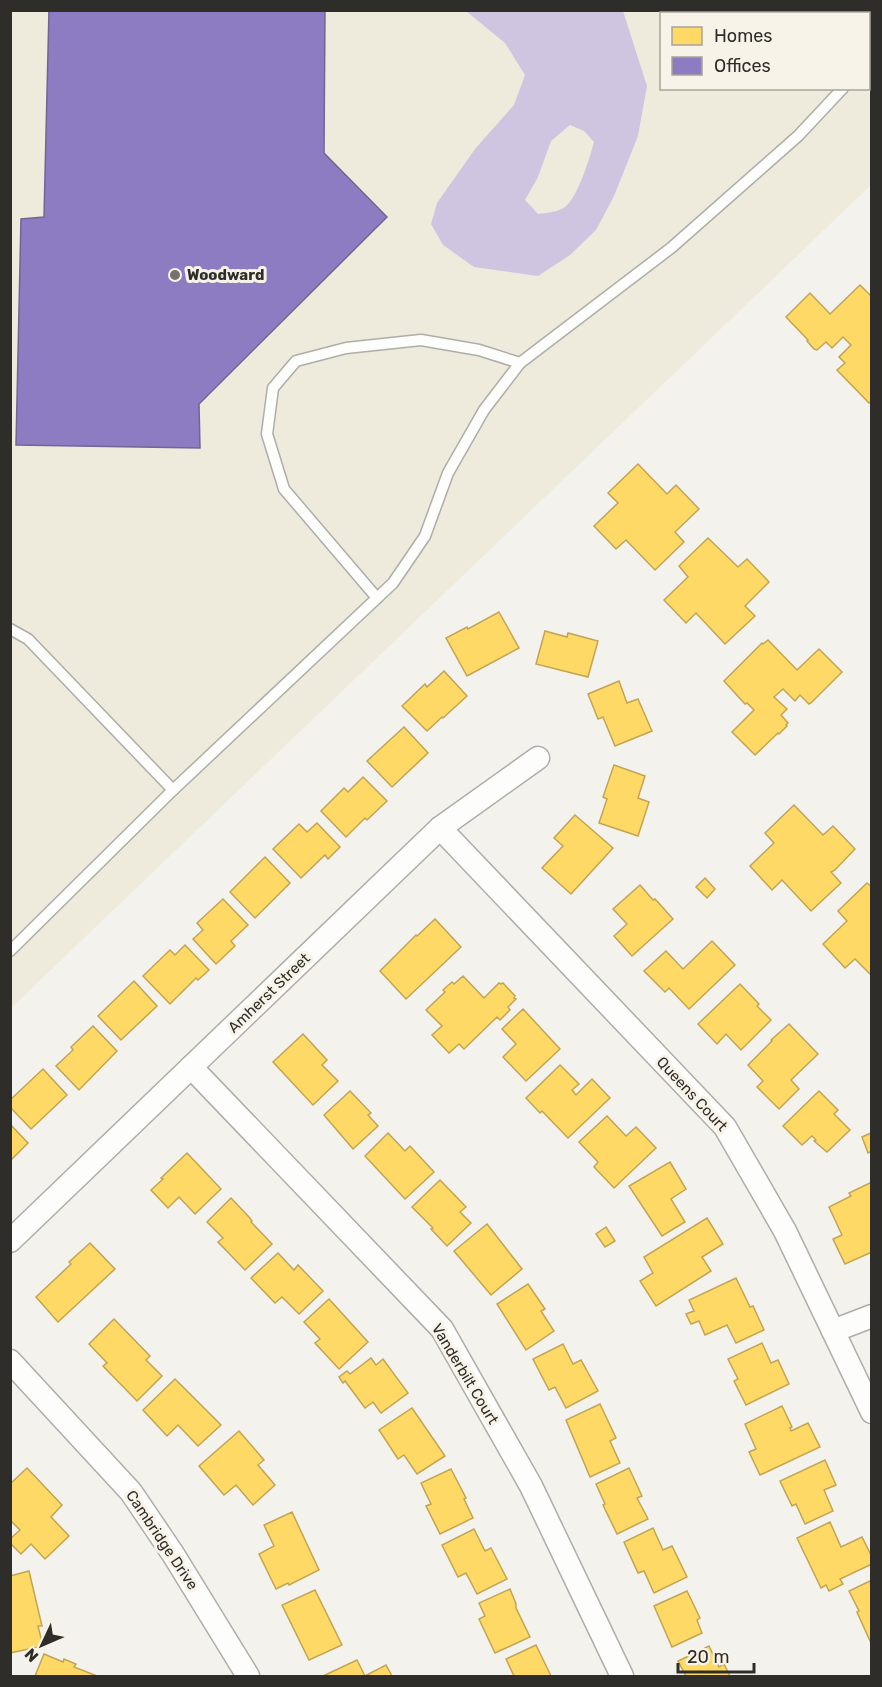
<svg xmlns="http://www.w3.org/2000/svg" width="882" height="1687" font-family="Rubik,sans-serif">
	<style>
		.built { fill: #eeeadc }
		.water { fill: #cfc5e1; fill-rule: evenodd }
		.homes { fill: #ffd966; stroke: #c1a554; stroke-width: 1.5 }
		.offices { fill: #8e7cc3; stroke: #726495; stroke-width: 1.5 }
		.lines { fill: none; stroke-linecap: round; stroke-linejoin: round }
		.service-casing { stroke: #aeada8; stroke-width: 13 }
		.minor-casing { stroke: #aeada8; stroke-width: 25 }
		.secondary-casing { stroke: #aeada8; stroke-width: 34 }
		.service { stroke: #fdfdfc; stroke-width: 10 }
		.minor { stroke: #fdfdfc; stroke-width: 22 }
		.secondary { stroke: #fdfdfc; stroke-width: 32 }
		.poi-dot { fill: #74726d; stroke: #f8f3e8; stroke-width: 2 }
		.labels { text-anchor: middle; stroke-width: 6; stroke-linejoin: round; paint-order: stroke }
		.poi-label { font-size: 15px; font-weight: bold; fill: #2f2d29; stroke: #f8f3e8; text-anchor: start }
		.street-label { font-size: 15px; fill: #2f2d29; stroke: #f8f3e8 }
	</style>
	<rect width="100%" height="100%" fill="#f4f2ec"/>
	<polygon class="built" points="11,11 791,11 794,13 662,14 662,88 866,89 871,95 871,185 11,1008"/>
	<path class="water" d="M466,11H623L647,86L638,136L614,196L596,230L570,255L538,276L474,267L443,245L431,224L437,203L475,149L514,105L525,75L505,43ZM570,125L584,131L594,142C590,157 578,197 565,207C558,212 546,213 538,214L525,200L538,177L551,141Z"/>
	<g class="homes">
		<polygon points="860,285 872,297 872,401 869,403 837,370 845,363 839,357 851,345 843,337 832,348 826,342 817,350 814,349 807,341 808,340 786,317 810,293 830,314"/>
		<polygon points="638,464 667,494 676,485 699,509 675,532 684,542 655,570 626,540 616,549 594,526 618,503 608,493"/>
		<polygon points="708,538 738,567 747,559 769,582 745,606 755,616 725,644 696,613 686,623 664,600 688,577 679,566"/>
		<polygon points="499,612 519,648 467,676 446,638 467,627 468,629"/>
		<polygon points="545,631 567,637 568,633 598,641 588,677 536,664"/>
		<polygon points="768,640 797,670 819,649 842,672 811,703 809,704 800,695 795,701 783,689 774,697 787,709 781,715 788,723 786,725 787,726 779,734 778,733 755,755 732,732 754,710 747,703 745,704 724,681 762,643 763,644"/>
		<polygon points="444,671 467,696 443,718 442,717 427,731 402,706 425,684 427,687"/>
		<polygon points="619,681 627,703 638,699 652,731 615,746 603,717 598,719 588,694"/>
		<polygon points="404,727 428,753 392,787 367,761"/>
		<polygon points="614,765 645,776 638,798 649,802 638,836 599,823 607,799 603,797"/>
		<polygon points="363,777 387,801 367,820 365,818 346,837 321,811 344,788 348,792"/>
		<polygon points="794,805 823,835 833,826 855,849 835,870 831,872 841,883 811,911 782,880 772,890 750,866 774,843 765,833"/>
		<polygon points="575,815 613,848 571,894 542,868 563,846 554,838"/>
		<polygon points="317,823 340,847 328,859 325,855 301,878 273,849 299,824 307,832"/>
		<polygon points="265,857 290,883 255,918 230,892"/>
		<polygon points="705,878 715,889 707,898 696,887"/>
		<polygon points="867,883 872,887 872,976 855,959 845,968 823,944 847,921 838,911"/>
		<polygon points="640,885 653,900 655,899 673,919 632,956 614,936 627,924 613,909"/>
		<polygon points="223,899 248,925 231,941 235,946 216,964 193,939 203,930 197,923"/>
		<polygon points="435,919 461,947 406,999 380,971 416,935 417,936"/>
		<polygon points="712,941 735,965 689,1009 669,988 665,992 644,971 666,951 683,969"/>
		<polygon points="185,945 209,970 198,980 196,978 170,1004 143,976 170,950 175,955"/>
		<polygon points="463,976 484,998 499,983 501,984 503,983 515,996 514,998 516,999 508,1007 510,1010 500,1020 497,1017 464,1049 459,1044 449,1053 432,1035 442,1026 426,1010 445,992 443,990 452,982 454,984"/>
		<polygon points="134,981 157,1006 121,1040 98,1016"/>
		<polygon points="740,984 759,1004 757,1006 771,1020 741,1050 726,1034 717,1044 698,1024"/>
		<polygon points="523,1009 560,1049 526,1081 503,1057 516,1044 502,1029"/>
		<polygon points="789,1024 818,1054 791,1080 799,1089 779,1109 757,1087 763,1081 748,1065 772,1041 771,1040"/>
		<polygon points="93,1026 117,1051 79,1090 56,1066 73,1050 71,1047"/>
		<polygon points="303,1034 327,1060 322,1065 338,1081 313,1105 273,1062"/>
		<polygon points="560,1065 579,1084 572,1090 576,1095 592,1079 610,1098 568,1138 542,1111 540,1113 526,1098"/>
		<polygon points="43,1069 67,1095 31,1129 10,1107 10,1100"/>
		<polygon points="350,1091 371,1113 368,1115 378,1126 353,1149 324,1115"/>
		<polygon points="819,1091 838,1110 834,1114 850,1130 827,1152 814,1141 816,1140 812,1136 802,1145 783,1126"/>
		<polygon points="607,1116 626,1136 636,1127 656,1148 614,1188 594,1167 598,1162 579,1142"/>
		<polygon points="10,1124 28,1143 11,1160 10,1160"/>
		<polygon points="388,1133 405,1151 410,1146 434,1172 405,1199 365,1156"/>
		<polygon points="871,1133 872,1151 868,1153 862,1137"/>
		<polygon points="187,1153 221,1189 195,1214 179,1197 168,1208 151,1190 163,1179 161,1178"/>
		<polygon points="670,1162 686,1189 671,1199 685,1222 662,1236 629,1186"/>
		<polygon points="440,1180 466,1207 460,1212 471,1223 447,1246 431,1229 433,1228 412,1207"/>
		<polygon points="872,1182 872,1252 845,1264 833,1239 842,1235 829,1207 851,1196 849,1193"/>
		<polygon points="231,1198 249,1217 252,1221 251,1222 272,1244 245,1270 218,1242 223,1238 207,1222"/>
		<polygon points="707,1218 723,1244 702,1257 711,1271 656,1306 640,1281 653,1273 644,1257"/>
		<polygon points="487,1224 522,1269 491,1295 454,1251"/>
		<polygon points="606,1227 615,1241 605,1247 596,1234"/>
		<polygon points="90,1243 115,1269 58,1322 36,1297 71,1264 69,1262"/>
		<polygon points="278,1253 294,1270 298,1265 323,1291 299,1314 282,1297 275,1303 251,1278"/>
		<polygon points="736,1278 750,1307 753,1306 764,1330 736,1343 727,1325 705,1335 699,1321 691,1324 686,1314 694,1311 689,1300"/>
		<polygon points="528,1284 545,1309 541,1311 554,1331 526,1350 497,1304"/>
		<polygon points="329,1299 368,1342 339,1369 315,1343 320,1339 304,1322"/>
		<polygon points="114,1319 150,1356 146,1360 162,1376 137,1401 103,1366 107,1363 89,1344"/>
		<polygon points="762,1343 771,1363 778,1360 789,1384 746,1405 734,1381 738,1379 728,1359"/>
		<polygon points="563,1344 573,1364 581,1360 598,1391 566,1408 555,1387 549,1390 533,1359"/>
		<polygon points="371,1358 376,1365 383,1359 408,1393 381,1413 373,1402 365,1408 345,1381 343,1383 339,1377 347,1371 350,1374"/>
		<polygon points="175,1379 221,1425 198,1446 178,1425 167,1436 143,1410"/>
		<polygon points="600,1404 616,1438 610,1441 620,1463 590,1477 566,1420"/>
		<polygon points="782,1406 792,1427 790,1428 791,1431 808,1423 820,1447 760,1475 749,1452 756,1449 745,1424"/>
		<polygon points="412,1408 445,1456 417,1474 404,1455 398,1459 379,1430"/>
		<polygon points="239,1431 264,1460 258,1465 275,1485 253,1505 236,1485 224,1495 199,1466"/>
		<polygon points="825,1460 836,1485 824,1490 833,1511 805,1524 796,1504 792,1506 780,1481"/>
		<polygon points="27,1468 62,1505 51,1517 69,1536 45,1559 31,1544 21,1554 10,1543 10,1539 20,1530 10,1520 10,1484"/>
		<polygon points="629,1468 642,1496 637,1498 648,1519 617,1534 603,1505 605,1504 596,1484"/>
		<polygon points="451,1469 466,1498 464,1499 473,1518 440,1534 426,1506 431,1504 421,1483"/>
		<polygon points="292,1512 319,1570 289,1585 288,1583 276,1589 259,1554 274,1546 264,1525"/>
		<polygon points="830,1522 841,1547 862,1537 872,1557 872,1564 840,1579 843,1584 829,1591 826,1585 821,1588 797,1538"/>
		<polygon points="653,1528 663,1550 672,1546 687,1577 654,1593 644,1571 638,1573 624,1542"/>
		<polygon points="474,1529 485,1551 491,1548 507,1579 477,1594 466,1573 458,1577 442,1545"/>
		<polygon points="29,1571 42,1626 38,1626 43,1646 10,1653 10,1576"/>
		<polygon points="872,1580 872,1640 870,1641 857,1612 859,1611 849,1591"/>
		<polygon points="510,1589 516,1604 516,1608 530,1637 495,1653 479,1619 485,1616 479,1603"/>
		<polygon points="315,1590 342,1645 309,1660 282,1605"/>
		<polygon points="687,1591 700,1618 697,1620 702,1633 672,1647 654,1606"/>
		<polygon points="536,1645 551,1676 514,1676 506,1659"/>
		<polygon points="709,1646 719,1667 724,1664 730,1676 686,1676 678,1661"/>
		<polygon points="44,1654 63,1662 64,1659 76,1664 74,1667 97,1676 35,1676"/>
		<polygon points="357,1660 365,1676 386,1665 392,1676 323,1676"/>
	</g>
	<polygon class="offices" points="49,10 325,10 324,153 387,217 199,404 200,448 16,445 21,219 44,217"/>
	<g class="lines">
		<g class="service-casing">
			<g id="service">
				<polyline points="868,62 872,59"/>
				<polyline points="377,598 284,489 267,434 273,388 296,361 346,348 421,340 479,350 520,363"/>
				<polyline points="10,629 28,639 173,790"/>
				<polyline points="10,951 173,790 393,583 425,536 448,473 484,410 520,363 671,248 798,136 843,88"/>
			</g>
		</g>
		<g class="minor-casing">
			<g id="minor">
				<polyline points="440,828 725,1127 785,1231 872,1412"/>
				<polyline points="191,1067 442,1329 531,1486 622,1676"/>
				<polyline points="10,1241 440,828 538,758"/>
				<polyline points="833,1331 872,1316"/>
				<polyline points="10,1361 131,1492 173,1554 248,1676"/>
			</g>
		</g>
		<g class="secondary-casing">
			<g id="secondary">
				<polyline points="843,10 846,14"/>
				<polyline points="868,37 872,40"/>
			</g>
		</g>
		<use href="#service" class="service"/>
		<use href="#minor" class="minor"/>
		<use href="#secondary" class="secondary"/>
	</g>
	<circle class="poi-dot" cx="175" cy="275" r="6"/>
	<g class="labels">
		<g class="poi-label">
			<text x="187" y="280">Woodward</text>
		</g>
		<g class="street-label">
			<text transform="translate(269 993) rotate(-44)" y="5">Amherst Street</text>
			<text transform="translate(692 1094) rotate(47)" y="5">Queens Court</text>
			<text transform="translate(465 1374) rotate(59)" y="5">Vanderbilt Court</text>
			<text transform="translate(162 1540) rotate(56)" y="5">Cambridge Drive</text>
		</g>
	</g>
	<rect width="882" height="1687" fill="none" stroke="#2f2d29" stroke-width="24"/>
	<rect x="660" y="12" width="210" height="78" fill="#f8f3e8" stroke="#a8a49c" stroke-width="1.5"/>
	<rect x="672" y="27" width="30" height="18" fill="#ffd966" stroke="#a8a49c" stroke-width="1.5"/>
	<text x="714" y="42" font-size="18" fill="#2f2d29">Homes</text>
	<rect x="672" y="57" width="30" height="18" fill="#8e7cc3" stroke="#a8a49c" stroke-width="1.5"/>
	<text x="714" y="72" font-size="18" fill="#2f2d29">Offices</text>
	<g transform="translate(42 1645) rotate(226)" stroke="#f8f3e8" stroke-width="4.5" paint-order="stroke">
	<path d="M0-4.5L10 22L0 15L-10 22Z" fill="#2f2d29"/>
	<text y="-9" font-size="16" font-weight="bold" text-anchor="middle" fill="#2f2d29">N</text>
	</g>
	<path d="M678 1663v9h76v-9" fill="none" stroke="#2f2d29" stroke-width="3"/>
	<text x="687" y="1663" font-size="18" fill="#2f2d29" stroke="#f8f3e8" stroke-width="4.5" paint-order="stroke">20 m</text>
</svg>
